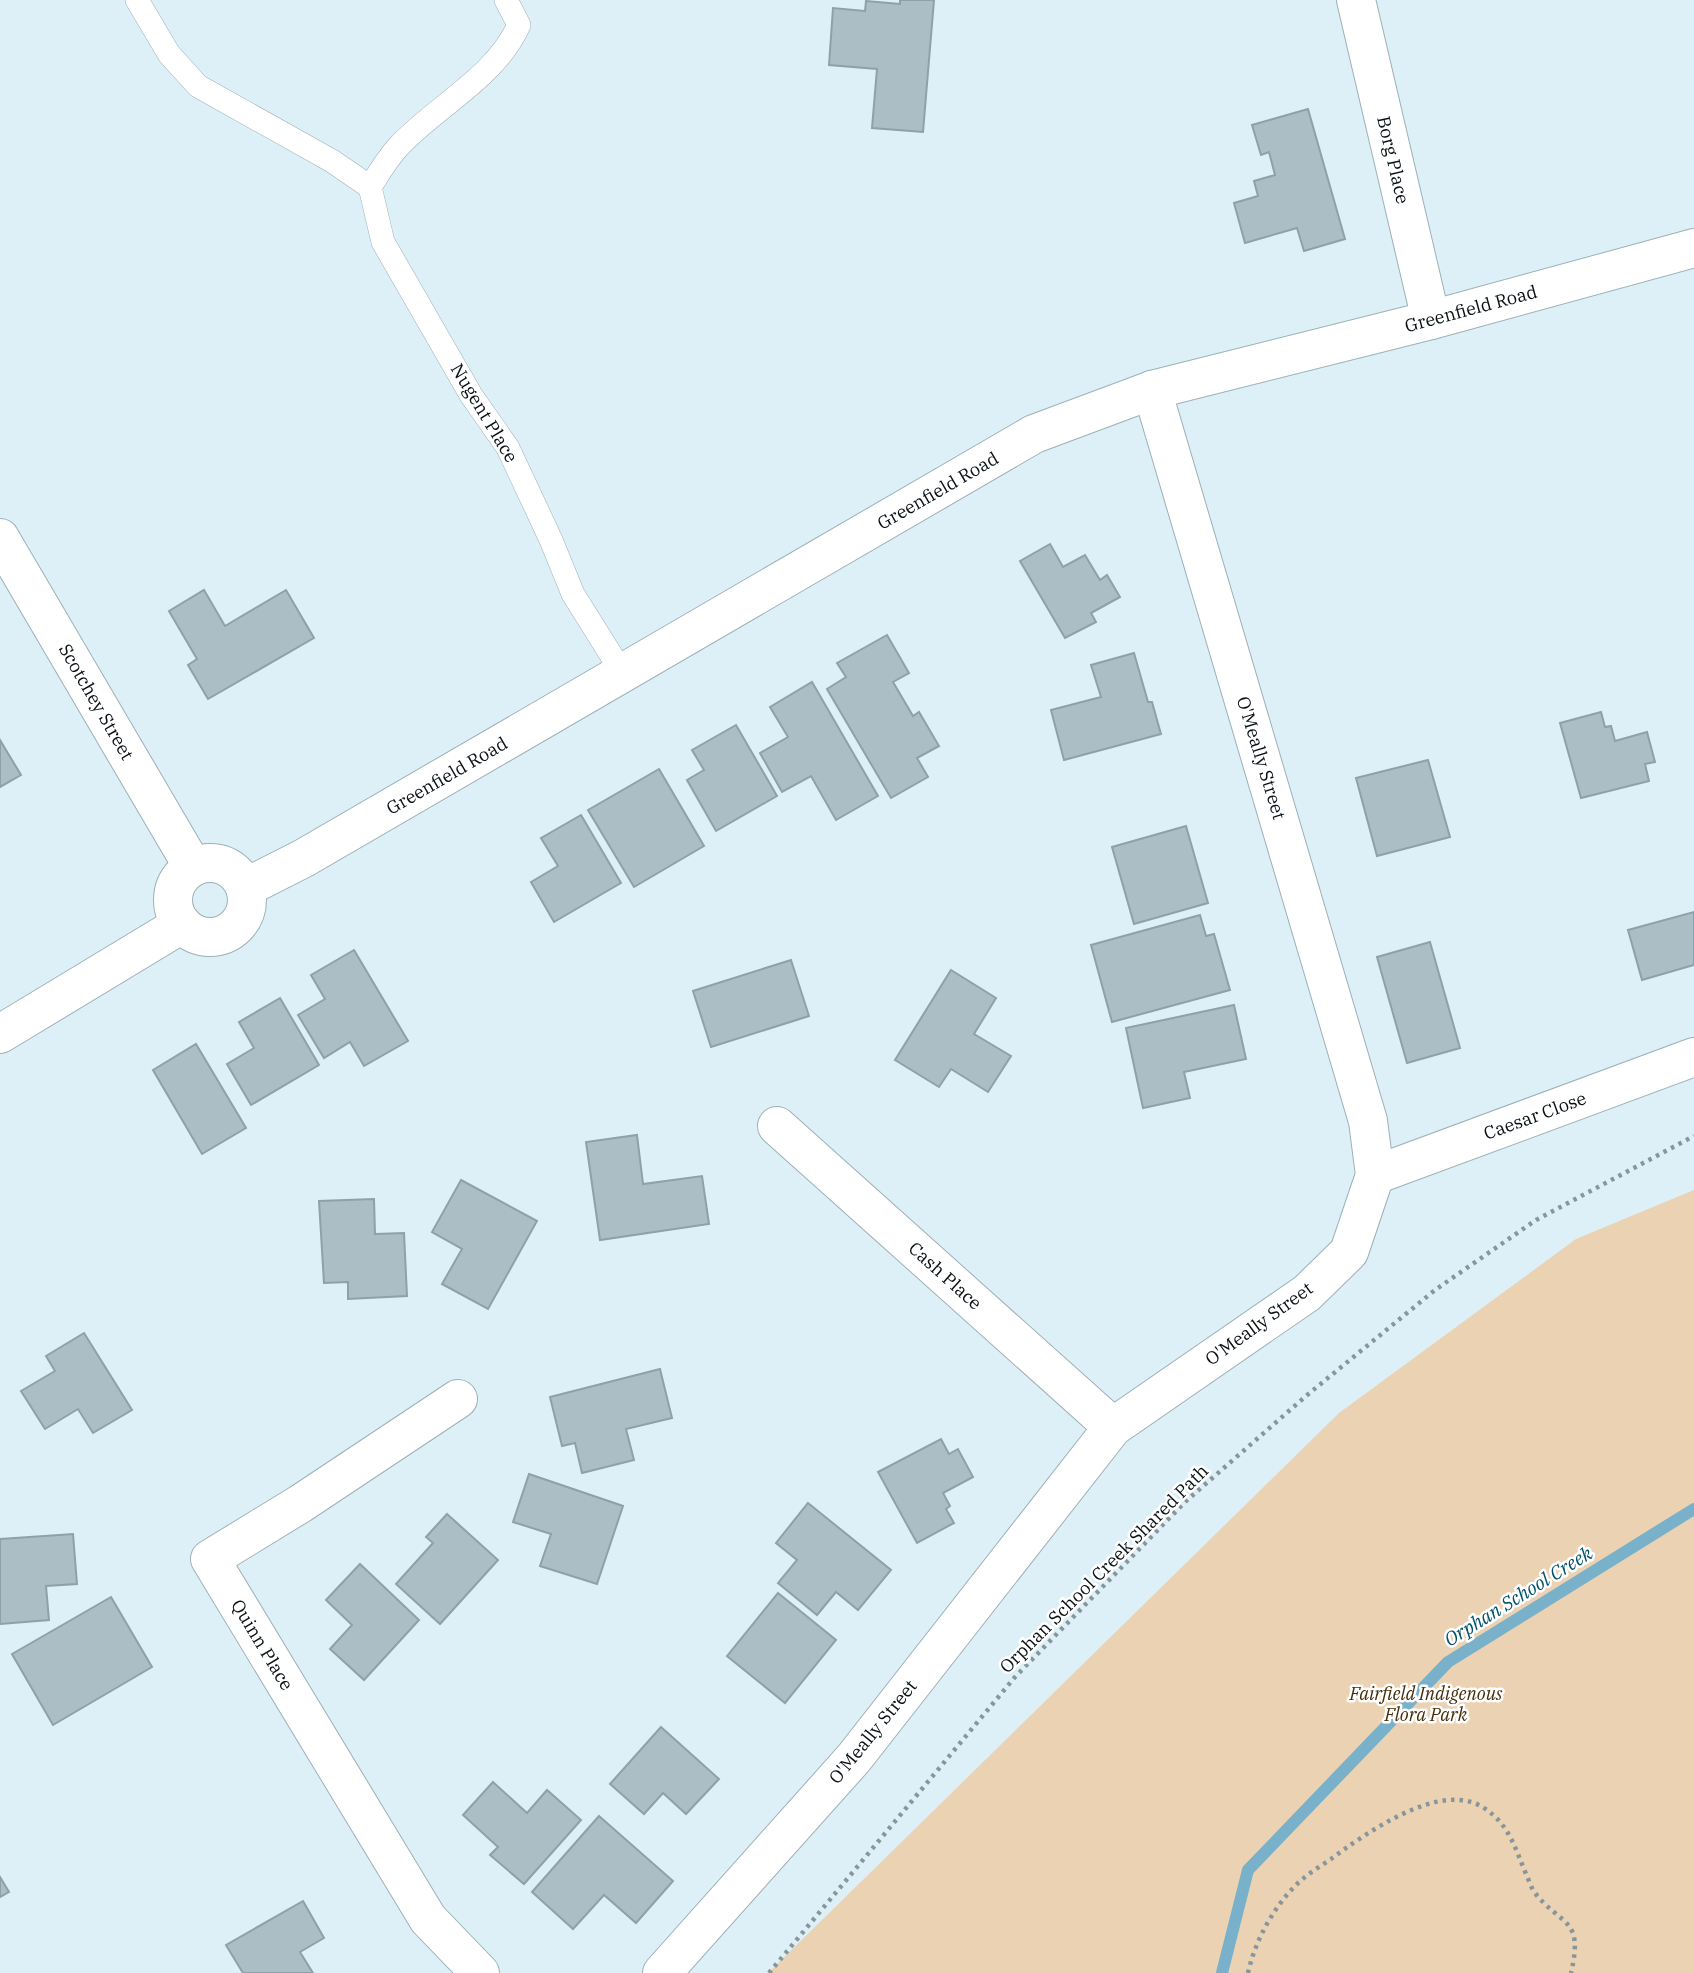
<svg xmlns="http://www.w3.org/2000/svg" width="1694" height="1973" font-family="'IBM Plex Serif',serif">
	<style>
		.green { fill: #ead2b3 }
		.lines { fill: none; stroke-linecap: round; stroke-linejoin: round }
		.stream { stroke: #78b1c9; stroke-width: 12 }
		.building { fill: #abbec6; stroke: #8ea0a8; stroke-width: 2 }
		.service-casing { stroke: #9db0b7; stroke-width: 24 }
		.minor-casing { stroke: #9db0b7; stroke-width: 40 }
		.tertiary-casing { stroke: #9db0b7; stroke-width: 40 }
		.path { stroke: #88969c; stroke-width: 4.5; stroke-dasharray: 3.5 5; stroke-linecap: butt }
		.service { stroke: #fff; stroke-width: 23 }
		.minor { stroke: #fff; stroke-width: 38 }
		.tertiary { stroke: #fff; stroke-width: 38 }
		.labels { text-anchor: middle; stroke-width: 5; stroke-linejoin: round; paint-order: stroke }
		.street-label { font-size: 18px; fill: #091013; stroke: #fff }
		.park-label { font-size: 18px; font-style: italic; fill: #442d09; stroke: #fff }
		.water-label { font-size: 19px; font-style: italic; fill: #00526a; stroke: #fff }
	</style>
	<rect width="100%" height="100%" fill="#ddf0f8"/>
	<polygon class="green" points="1694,1190 1694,1973 768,1973 1339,1413 1576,1239"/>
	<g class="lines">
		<polyline class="stream" points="1222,1973 1248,1870 1448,1662 1694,1509"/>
	</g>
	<g class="building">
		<polygon points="900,0 934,0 923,132 872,128 877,69 829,65 833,8 865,11 866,1 900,4"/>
		<polygon points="1308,109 1345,239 1304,251 1297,228 1245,243 1234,203 1258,196 1254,181 1275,175 1269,152 1261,155 1252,125"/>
		<polygon points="1050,544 1063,567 1085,555 1100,580 1107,575 1120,597 1091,613 1096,622 1065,638 1020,561"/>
		<polygon points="204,590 225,626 286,590 314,638 208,699 188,665 197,659 169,611"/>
		<polygon points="887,635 909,673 893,682 913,716 919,712 939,746 917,758 928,777 891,798 827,689 846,677 837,663"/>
		<polygon points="1134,653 1148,702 1152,702 1161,734 1064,760 1051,710 1101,697 1091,665"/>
		<polygon points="812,682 878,796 836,820 811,776 782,792 760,753 788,737 770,707"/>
		<polygon points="1601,712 1605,727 1611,726 1615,741 1647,732 1655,762 1645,764 1649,781 1581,798 1560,723"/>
		<polygon points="736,725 777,796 716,831 687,780 704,770 692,750"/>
		<polygon points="0,740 21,775 0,787"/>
		<polygon points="1428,760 1450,837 1377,856 1356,778"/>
		<polygon points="659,769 704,846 634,887 588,810"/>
		<polygon points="581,815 621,883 554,922 531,882 558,866 541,838"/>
		<polygon points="1186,826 1208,903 1134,924 1112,847"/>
		<polygon points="1694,912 1694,965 1642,980 1628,930"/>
		<polygon points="1200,915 1206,936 1214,934 1230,990 1112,1022 1091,945"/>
		<polygon points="1430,942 1460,1048 1407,1063 1377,957"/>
		<polygon points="354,950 408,1041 364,1066 350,1042 324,1058 298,1015 325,999 311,975"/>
		<polygon points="791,960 809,1016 711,1047 693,991"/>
		<polygon points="951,970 996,998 974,1034 1011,1056 988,1092 951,1069 939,1087 895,1060"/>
		<polygon points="280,998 319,1065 251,1105 227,1064 254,1048 239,1022"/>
		<polygon points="1234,1005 1246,1059 1184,1072 1190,1098 1143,1108 1126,1028"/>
		<polygon points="196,1044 246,1128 202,1154 153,1070"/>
		<polygon points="637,1135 643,1184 702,1176 709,1224 600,1240 586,1142"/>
		<polygon points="461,1180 537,1221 488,1309 442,1284 462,1249 432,1232"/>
		<polygon points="374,1199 375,1234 404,1233 407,1296 348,1299 348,1282 324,1283 319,1201"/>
		<polygon points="84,1333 132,1410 93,1433 78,1409 45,1429 21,1391 55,1371 46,1356"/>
		<polygon points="660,1369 672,1418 626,1429 634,1460 582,1473 575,1443 562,1446 550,1397"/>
		<polygon points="941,1439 949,1454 958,1449 973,1477 943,1493 950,1506 946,1509 954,1523 917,1543 878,1472"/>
		<polygon points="529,1474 623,1506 597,1584 540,1566 551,1534 513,1522"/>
		<polygon points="808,1503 891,1570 858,1610 836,1592 817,1615 778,1583 797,1560 776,1543"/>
		<polygon points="447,1514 498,1560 440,1624 396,1584 433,1543 426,1537"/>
		<polygon points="73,1534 77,1584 46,1586 49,1620 0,1624 0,1539"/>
		<polygon points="360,1564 419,1620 364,1680 330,1649 352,1625 326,1600"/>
		<polygon points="778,1593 836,1640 785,1703 727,1656"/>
		<polygon points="111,1597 152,1667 53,1725 12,1654"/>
		<polygon points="661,1727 719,1779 686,1814 663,1793 644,1814 610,1784"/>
		<polygon points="493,1782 527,1813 547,1790 581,1820 524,1884 490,1855 498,1847 463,1815"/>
		<polygon points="599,1816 673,1881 636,1923 604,1895 573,1929 532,1892"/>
		<polygon points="0,1877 9,1892 0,1897"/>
		<polygon points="303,1901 324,1938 300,1952 313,1973 243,1973 226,1945"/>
	</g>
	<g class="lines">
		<g class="service-casing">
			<g id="service">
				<polyline points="137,0 169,54 198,86 332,161 370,187"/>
				<path d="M506,0L519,25C495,78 436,106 398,147C387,159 379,173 370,187L383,242L471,395L508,448L551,540L573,594L623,674"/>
			</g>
		</g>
		<g class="minor-casing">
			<g id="minor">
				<polyline points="1356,0 1431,320"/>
				<polyline points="777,1126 1113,1427"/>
				<polyline points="1375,1175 1694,1057"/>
				<polyline points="458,1399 300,1504 210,1559 428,1919 480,1973"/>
				<polyline points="662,1973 854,1758 1113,1427 1307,1293 1349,1252 1375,1175 1368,1121 1152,390"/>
			</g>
		</g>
		<g class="tertiary-casing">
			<g id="tertiary">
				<polyline points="0,538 193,867"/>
				<circle cx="210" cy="900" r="37"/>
				<polyline points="245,888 304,858 1034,434 1152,390 1431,320 1694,248"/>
				<polyline points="0,1034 182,924"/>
			</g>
		</g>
		<g class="path">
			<polyline points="769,1973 1015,1677 1185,1502 1306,1396 1435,1290 1536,1220 1694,1136"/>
			<path d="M1248,1973C1255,1941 1273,1908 1296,1885C1306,1875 1319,1867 1331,1859C1365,1834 1441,1779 1484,1808C1509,1824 1515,1848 1526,1874C1529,1880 1531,1888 1535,1893C1562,1927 1584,1917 1571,1973"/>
		</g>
		<use href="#service" class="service"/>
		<use href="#minor" class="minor"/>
		<use href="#tertiary" class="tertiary"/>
	</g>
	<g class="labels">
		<g class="street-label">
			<text transform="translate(1393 160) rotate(77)" y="6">Borg Place</text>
			<text transform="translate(1471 309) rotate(-15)" y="6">Greenfield Road</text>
			<text transform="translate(484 413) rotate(59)" y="6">Nugent Place</text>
			<text transform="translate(938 491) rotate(-30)" y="6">Greenfield Road</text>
			<text transform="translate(96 702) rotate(60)" y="6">Scotchey Street</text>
			<text transform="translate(1261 758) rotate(73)" y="6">O'Meally Street</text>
			<text transform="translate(447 776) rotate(-30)" y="6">Greenfield Road</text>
			<text transform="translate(1535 1116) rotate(-20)" y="6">Caesar Close</text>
			<text transform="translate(945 1276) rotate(42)" y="6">Cash Place</text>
			<text transform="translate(1259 1324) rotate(-36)" y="6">O'Meally Street</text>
			<text transform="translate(1104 1569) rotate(-45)" y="6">Orphan School Creek Shared Path</text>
			<text transform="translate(262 1645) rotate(59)" y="6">Quinn Place</text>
			<text transform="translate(873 1732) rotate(-51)" y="6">O'Meally Street</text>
		</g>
		<g class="park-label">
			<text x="1426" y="1700">Fairfield Indigenous<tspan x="1426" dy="21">Flora Park</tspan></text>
		</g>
		<g class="water-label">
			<text transform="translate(1518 1596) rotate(-32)" y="7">Orphan School Creek</text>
		</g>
	</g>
</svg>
